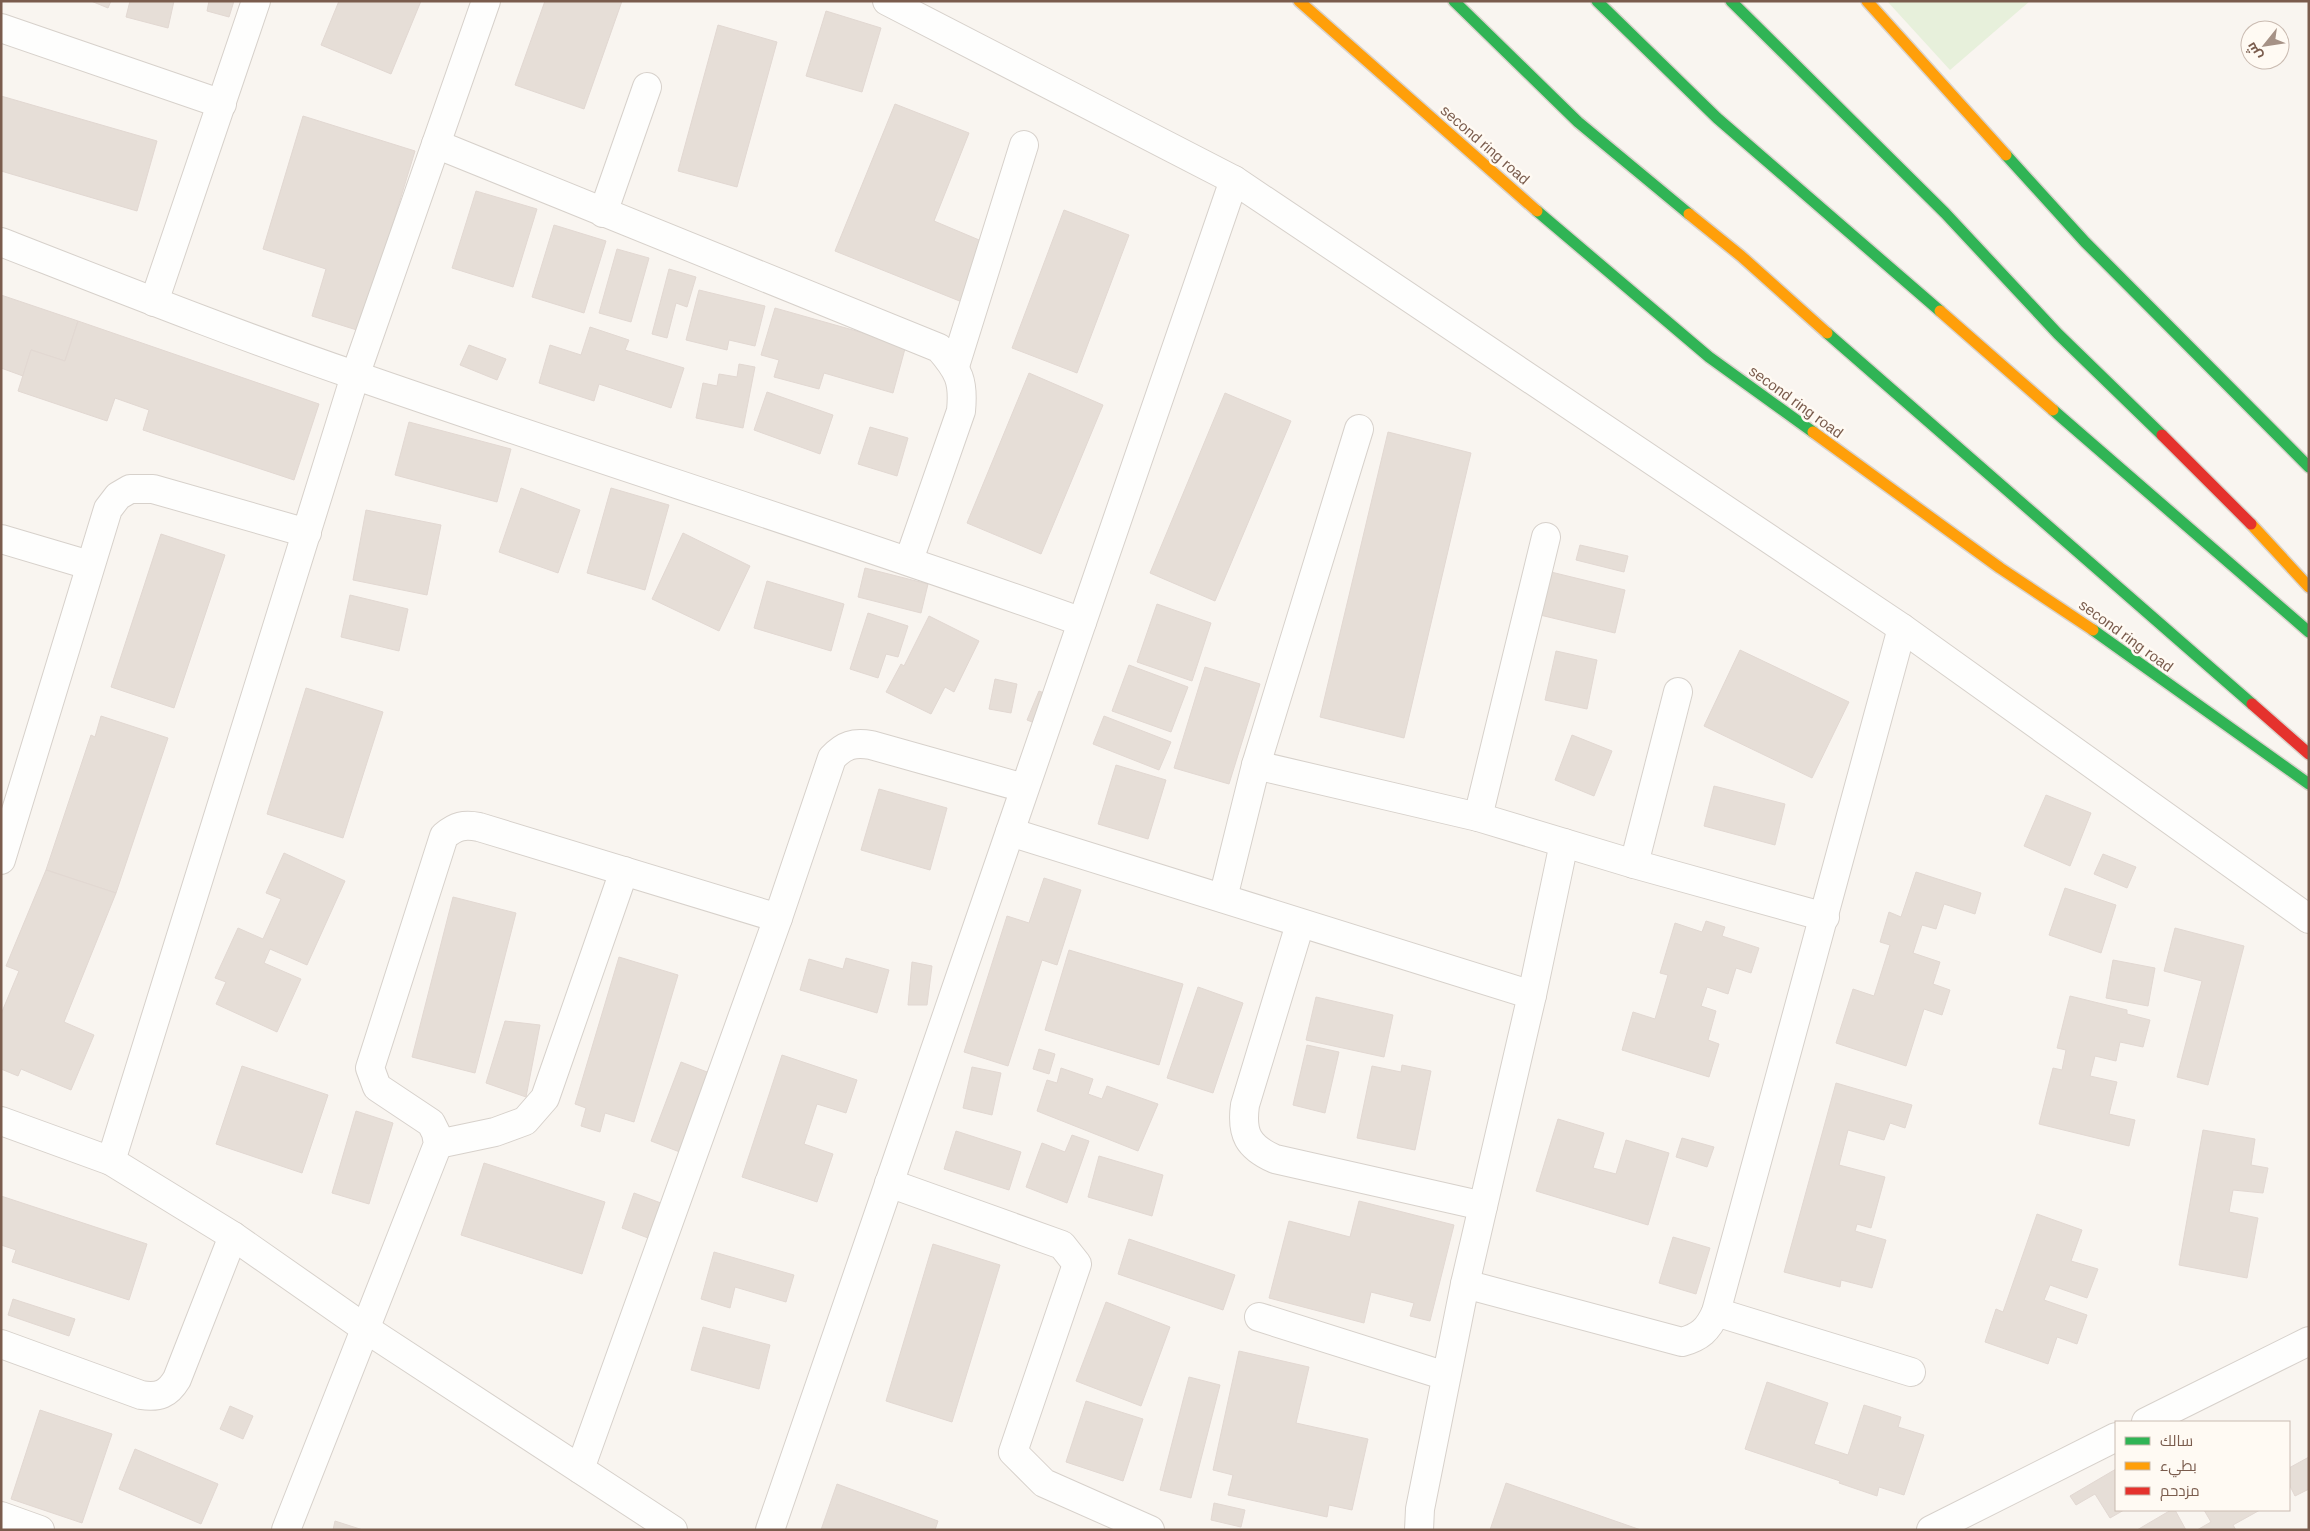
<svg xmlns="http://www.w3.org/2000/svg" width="2310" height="1531" font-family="Helvetica,Cairo,sans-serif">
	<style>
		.green { fill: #e7f0db }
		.building { fill: #e6ded7; stroke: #e2d8d2 }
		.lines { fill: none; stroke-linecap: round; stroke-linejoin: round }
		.street-casing { stroke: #d7d1cb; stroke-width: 30 }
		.fast-casing { stroke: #d9d2cb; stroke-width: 14 }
		.slow-casing { stroke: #d9d2cb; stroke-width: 14 }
		.jam-casing { stroke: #d9d2cb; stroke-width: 14 }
		.street { stroke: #fefefd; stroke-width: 28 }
		.fast { stroke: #30b455; stroke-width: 11 }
		.slow { stroke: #ff9f0a; stroke-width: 11 }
		.jam { stroke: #e5322d; stroke-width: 11 }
		.labels { text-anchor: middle; stroke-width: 5; stroke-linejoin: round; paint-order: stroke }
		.street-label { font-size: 15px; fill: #7a5c4d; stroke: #fffaf3 }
	</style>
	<rect width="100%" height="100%" fill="#f9f5f0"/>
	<polygon class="green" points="1887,1 2030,1 1950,70"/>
	<g class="building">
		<polygon points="91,1 111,1 108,8"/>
		<polygon points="130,1 174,1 168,28 126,17"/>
		<polygon points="209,1 234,1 229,17 207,11"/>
		<polygon points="339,1 421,1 391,74 321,45"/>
		<polygon points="545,1 622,1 584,109 515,85"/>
		<polygon points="826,11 881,28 862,92 806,76"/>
		<polygon points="718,25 777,42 737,187 678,171"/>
		<polygon points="1,96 157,141 137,211 1,171"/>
		<polygon points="895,104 969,133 934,221 991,245 967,304 835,251"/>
		<polygon points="303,116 415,151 360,331 312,316 326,269 263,249"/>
		<polygon points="476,191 537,209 513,287 452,268"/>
		<polygon points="1064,210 1129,235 1077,373 1012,348"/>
		<polygon points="554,225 606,241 584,313 532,297"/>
		<polygon points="617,249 649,258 631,322 599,313"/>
		<polygon points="669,269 696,277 687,307 676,303 667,338 652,334"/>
		<polygon points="699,290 765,306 755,346 729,340 727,350 686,340"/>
		<polygon points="1,295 78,321 65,361 31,350 23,376 1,368"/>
		<polygon points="775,308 906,345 893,393 824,373 819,389 774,377 779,360 761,355"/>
		<polygon points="78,321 319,404 294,480 143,430 149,410 115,398 107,421 18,391 31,350 65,361"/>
		<polygon points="590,327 629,340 625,350 684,368 671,408 599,384 594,401 539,383 550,345 581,355"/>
		<polygon points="469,345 506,359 497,380 460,365"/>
		<polygon points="739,364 755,367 743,428 696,418 703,383 717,386 719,374 737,377"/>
		<polygon points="1029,373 1103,405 1041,554 967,523"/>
		<polygon points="767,392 833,415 820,454 754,430"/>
		<polygon points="1225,393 1291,421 1215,601 1150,573"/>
		<polygon points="409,422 511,449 497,502 395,475"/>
		<polygon points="870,427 908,438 897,476 858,464"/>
		<polygon points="1388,432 1471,453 1404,738 1320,717"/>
		<polygon points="521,488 580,510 558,573 499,552"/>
		<polygon points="611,488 669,505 645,590 587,573"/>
		<polygon points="366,510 441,525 427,595 353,580"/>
		<polygon points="683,533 750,566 719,631 652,599"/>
		<polygon points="161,534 225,555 174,708 111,687"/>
		<polygon points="1580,545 1628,556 1624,572 1576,560"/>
		<polygon points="865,568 928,584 921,613 858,597"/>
		<polygon points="1551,572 1625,590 1615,633 1540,615"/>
		<polygon points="767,581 844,604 831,651 754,628"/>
		<polygon points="350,595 408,609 399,651 341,637"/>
		<polygon points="1157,604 1211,623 1192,681 1137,662"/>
		<polygon points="868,613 908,626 898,657 886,654 878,678 850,669"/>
		<polygon points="929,616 979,641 954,692 945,687 931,714 886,692 901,664 904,666"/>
		<polygon points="1740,650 1849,702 1812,778 1704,726"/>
		<polygon points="1556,651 1597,660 1587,709 1545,700"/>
		<polygon points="1129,665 1188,687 1171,732 1112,711"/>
		<polygon points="1205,667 1260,684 1229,784 1174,768"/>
		<polygon points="995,679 1017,684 1011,713 989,709"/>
		<polygon points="306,688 383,712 343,838 267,814"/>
		<polygon points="1039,691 1049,695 1037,724 1027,720"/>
		<polygon points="101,716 168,738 116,893 46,870 91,735 95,737"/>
		<polygon points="1104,716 1171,742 1159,770 1093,744"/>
		<polygon points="1572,735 1612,751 1594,796 1555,780"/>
		<polygon points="1116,765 1166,780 1148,839 1098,824"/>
		<polygon points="1714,786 1785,804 1775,845 1704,826"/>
		<polygon points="879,789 947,808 930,870 861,850"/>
		<polygon points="2046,795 2091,813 2070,866 2024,846"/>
		<polygon points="284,853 345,881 307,965 270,949 264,963 301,979 277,1032 216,1004 226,982 215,978 238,928 263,939 281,899 266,893"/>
		<polygon points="2103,854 2136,867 2127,888 2094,874"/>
		<polygon points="46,870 116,893 64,1022 94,1035 71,1090 21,1069 18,1076 1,1069 1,1014 19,971 6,966"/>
		<polygon points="1916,872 1981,893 1975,914 1944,904 1936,929 1922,925 1913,953 1940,962 1933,984 1950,990 1942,1015 1924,1009 1906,1066 1836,1043 1853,989 1874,996 1890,945 1880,942 1889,912 1901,917"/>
		<polygon points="1044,878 1081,890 1057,965 1042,960 1008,1066 964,1052 1007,916 1029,923"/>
		<polygon points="2065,888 2116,905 2101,953 2049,935"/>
		<polygon points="453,897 516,913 475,1073 412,1057"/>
		<polygon points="1706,921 1725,927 1722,936 1759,948 1751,973 1736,968 1728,994 1707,987 1701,1006 1716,1011 1708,1040 1719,1044 1709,1077 1622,1050 1633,1012 1655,1019 1668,975 1660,973 1675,923 1702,932"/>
		<polygon points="2175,928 2244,946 2208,1085 2177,1077 2202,981 2164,971"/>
		<polygon points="1069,950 1183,984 1159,1065 1045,1030"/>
		<polygon points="619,957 678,975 634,1122 605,1113 600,1132 581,1126 586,1108 575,1104"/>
		<polygon points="846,958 889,970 877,1013 800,990 809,959 843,969"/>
		<polygon points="2113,960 2155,968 2148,1006 2106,998"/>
		<polygon points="912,962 932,966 927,1005 908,1005"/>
		<polygon points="1198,987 1243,1003 1213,1093 1167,1078"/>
		<polygon points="2070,996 2127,1010 2127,1014 2150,1020 2143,1047 2120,1042 2116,1061 2095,1056 2090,1076 2117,1082 2109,1114 2135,1120 2129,1146 2039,1124 2053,1068 2062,1070 2066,1050 2057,1048"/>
		<polygon points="1316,997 1393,1015 1384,1057 1306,1040"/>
		<polygon points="505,1021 540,1025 526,1097 486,1083"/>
		<polygon points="1307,1045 1339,1052 1325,1113 1293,1105"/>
		<polygon points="1039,1049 1055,1054 1049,1074 1033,1069"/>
		<polygon points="782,1055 857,1080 846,1113 817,1104 804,1144 833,1154 817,1202 742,1177"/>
		<polygon points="681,1062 715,1075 685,1154 651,1141"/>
		<polygon points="1402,1065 1431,1071 1415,1150 1357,1138 1372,1066 1401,1072"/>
		<polygon points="242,1066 328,1095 302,1173 216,1144"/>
		<polygon points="972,1067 1001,1073 992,1115 963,1108"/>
		<polygon points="1061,1068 1093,1079 1088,1094 1102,1099 1107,1086 1158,1104 1138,1151 1037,1111 1047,1080 1057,1083"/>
		<polygon points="1836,1083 1912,1105 1905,1128 1890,1123 1884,1140 1848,1130 1839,1165 1885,1177 1871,1228 1857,1224 1855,1231 1886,1240 1872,1288 1841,1280 1840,1287 1784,1272"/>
		<polygon points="356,1111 393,1123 369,1204 332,1193"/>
		<polygon points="1558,1119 1604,1133 1593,1168 1616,1174 1626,1140 1669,1153 1648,1225 1536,1191"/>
		<polygon points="2203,1130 2255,1139 2251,1165 2268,1168 2263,1193 2233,1190 2229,1212 2258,1218 2247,1278 2179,1265"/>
		<polygon points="956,1131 1021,1152 1009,1190 944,1169"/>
		<polygon points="1072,1135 1089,1141 1067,1203 1026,1187 1042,1143 1065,1152"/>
		<polygon points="1682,1138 1714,1147 1707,1167 1676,1157"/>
		<polygon points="1099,1156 1163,1175 1152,1216 1088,1197"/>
		<polygon points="484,1163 605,1202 582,1274 461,1235"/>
		<polygon points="634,1193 661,1203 648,1238 622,1228"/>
		<polygon points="1,1196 147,1244 129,1300 12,1262 16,1250 1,1245"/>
		<polygon points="1359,1201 1454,1225 1430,1321 1410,1316 1414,1303 1371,1292 1364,1323 1269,1298 1289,1221 1350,1237"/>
		<polygon points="2037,1214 2082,1230 2071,1261 2098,1269 2087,1298 2050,1285 2044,1300 2087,1315 2077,1344 2057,1337 2048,1364 1985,1342 1996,1309 2003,1312"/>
		<polygon points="1673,1237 1710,1248 1696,1294 1659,1283"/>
		<polygon points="1129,1239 1235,1275 1223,1310 1118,1274"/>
		<polygon points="933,1244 1000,1265 952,1422 886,1401"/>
		<polygon points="714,1252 794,1275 786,1302 735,1287 730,1308 701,1299"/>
		<polygon points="13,1299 75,1319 69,1336 8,1315"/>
		<polygon points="1106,1302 1170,1327 1141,1406 1076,1381"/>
		<polygon points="703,1327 770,1345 759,1389 691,1370"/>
		<polygon points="1239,1351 1309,1367 1296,1423 1368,1439 1352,1510 1329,1505 1327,1517 1228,1495 1233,1475 1213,1470"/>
		<polygon points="1189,1377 1220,1385 1191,1498 1160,1490"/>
		<polygon points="1767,1382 1828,1403 1814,1444 1848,1455 1864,1405 1901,1417 1898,1427 1924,1435 1904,1495 1879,1487 1877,1496 1839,1483 1840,1481 1745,1449"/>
		<polygon points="1086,1401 1143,1419 1123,1481 1066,1462"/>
		<polygon points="230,1406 253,1416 243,1439 220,1429"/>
		<polygon points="40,1410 112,1434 82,1523 11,1499"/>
		<polygon points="135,1449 218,1484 201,1524 119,1489"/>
		<polygon points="2309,1457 2309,1489 2295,1496 2289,1484 2289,1468"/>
		<polygon points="2116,1469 2116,1510 2124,1510 2110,1518 2095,1494 2076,1505 2070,1496"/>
		<polygon points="1506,1483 1641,1530 1490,1530"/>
		<polygon points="837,1484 938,1521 935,1530 821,1530"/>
		<polygon points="1214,1503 1245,1510 1241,1527 1211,1520"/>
		<polygon points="2171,1510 2175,1510 2186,1530 2137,1530"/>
		<polygon points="2204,1510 2260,1510 2233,1525 2236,1530 2197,1530 2211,1522"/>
		<polygon points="335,1521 363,1530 333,1530"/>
	</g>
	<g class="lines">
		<g class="street-casing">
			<g id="street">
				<polyline points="887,1 1234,180 1902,628 2309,919"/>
				<polyline points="1,28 222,104"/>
				<path d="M436,144L939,348C959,371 964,381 961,411L909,560"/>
				<polyline points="603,213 647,87"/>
				<path d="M1,242C119,288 237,335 357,376C598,460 842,536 1082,622"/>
				<polyline points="154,302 256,1"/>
				<polyline points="955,366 1024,145"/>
				<polyline points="1,539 89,565"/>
				<polyline points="1256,765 1478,817 1634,864 1825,917"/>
				<polyline points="1478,817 1546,537"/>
				<polyline points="1010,832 1532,995"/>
				<polyline points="1,860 108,509 118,496 130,489 153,489 307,533"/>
				<polyline points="1634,864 1678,692"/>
				<polyline points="1223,898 1256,765 1359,429"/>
				<path d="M1300,924L1245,1105C1241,1134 1248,1147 1275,1159L1483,1206"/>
				<polyline points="1,1121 111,1161 233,1236 366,1329 673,1530"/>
				<polyline points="438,1144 495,1132 525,1121 545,1098 624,871"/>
				<polyline points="111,1161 355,376 486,1"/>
				<polyline points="889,1183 1062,1245 1077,1264 1013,1452 1044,1483 1150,1530"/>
				<path d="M1465,1284L1682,1342C1700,1337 1708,1330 1716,1312L1902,628"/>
				<polyline points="1716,1312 1911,1372"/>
				<polyline points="1259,1317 1446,1376"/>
				<path d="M1,1344L141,1395C159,1398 168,1394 177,1379L233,1236"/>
				<polyline points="2146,1422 2309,1341"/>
				<path d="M580,1469L778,918L832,758C844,745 854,742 871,745L1024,788"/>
				<polyline points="1,1516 40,1530"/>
				<path d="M286,1530L438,1144L436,1133L431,1123L377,1087L370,1068L444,836C456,826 464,824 479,827L778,918"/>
				<polyline points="770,1530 1234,180"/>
				<polyline points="1419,1530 1420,1509 1465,1284 1532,995 1564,843"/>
				<polyline points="1931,1530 2116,1437"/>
			</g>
		</g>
		<g class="fast-casing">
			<g id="fast">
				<polyline points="1454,1 1578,122 1689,214"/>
				<polyline points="1597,1 1717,118 1940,311"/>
				<polyline points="1731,1 1945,213 2058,334 2162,435"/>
				<polyline points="2006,155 2085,242 2309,467"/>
				<polyline points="1537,211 1709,357 1813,432"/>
				<polyline points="1827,333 2252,704"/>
				<polyline points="2053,410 2309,632"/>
				<polyline points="2093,630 2309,784"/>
			</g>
		</g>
		<g class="slow-casing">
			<g id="slow">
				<polyline points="1299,1 1537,211"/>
				<polyline points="1867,1 2006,155"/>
				<polyline points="1689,214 1741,256 1827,333"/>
				<polyline points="1940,311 2053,410"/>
				<polyline points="1813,432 2000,568 2093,630"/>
				<polyline points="2251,524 2309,587"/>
			</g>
		</g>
		<g class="jam-casing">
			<g id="jam">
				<polyline points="2162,435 2251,524"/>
				<polyline points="2252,704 2309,754"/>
			</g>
		</g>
		<use href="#street" class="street"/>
		<use href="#fast" class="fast"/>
		<use href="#slow" class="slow"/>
		<use href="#jam" class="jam"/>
	</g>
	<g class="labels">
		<g class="street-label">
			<text transform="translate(1485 145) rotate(41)" y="5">second ring road</text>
			<text transform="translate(1796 402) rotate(36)" y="5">second ring road</text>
			<text transform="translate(2126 636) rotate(36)" y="5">second ring road</text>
		</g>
	</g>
	<rect width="2310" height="1531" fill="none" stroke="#7a5c4d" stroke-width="5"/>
	<rect x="2115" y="1421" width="175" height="90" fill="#fffaf3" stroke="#cabbb1"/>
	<rect x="2125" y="1437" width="25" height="8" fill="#30b455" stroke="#cabbb1"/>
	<text x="2160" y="1446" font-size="15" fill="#7a5c4d">سالك</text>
	<rect x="2125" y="1462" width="25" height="8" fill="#ff9f0a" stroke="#cabbb1"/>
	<text x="2160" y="1471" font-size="15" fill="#7a5c4d">بطيء</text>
	<rect x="2125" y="1487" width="25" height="8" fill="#e5322d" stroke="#cabbb1"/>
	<text x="2160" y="1496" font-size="15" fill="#7a5c4d">مزدحم</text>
	<g transform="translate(2265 45) rotate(240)"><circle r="24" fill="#fffaf3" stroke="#cabbb1"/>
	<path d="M0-4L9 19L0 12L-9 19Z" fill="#a69286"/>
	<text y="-8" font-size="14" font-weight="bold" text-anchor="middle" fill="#7a5c4d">ش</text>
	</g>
</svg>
